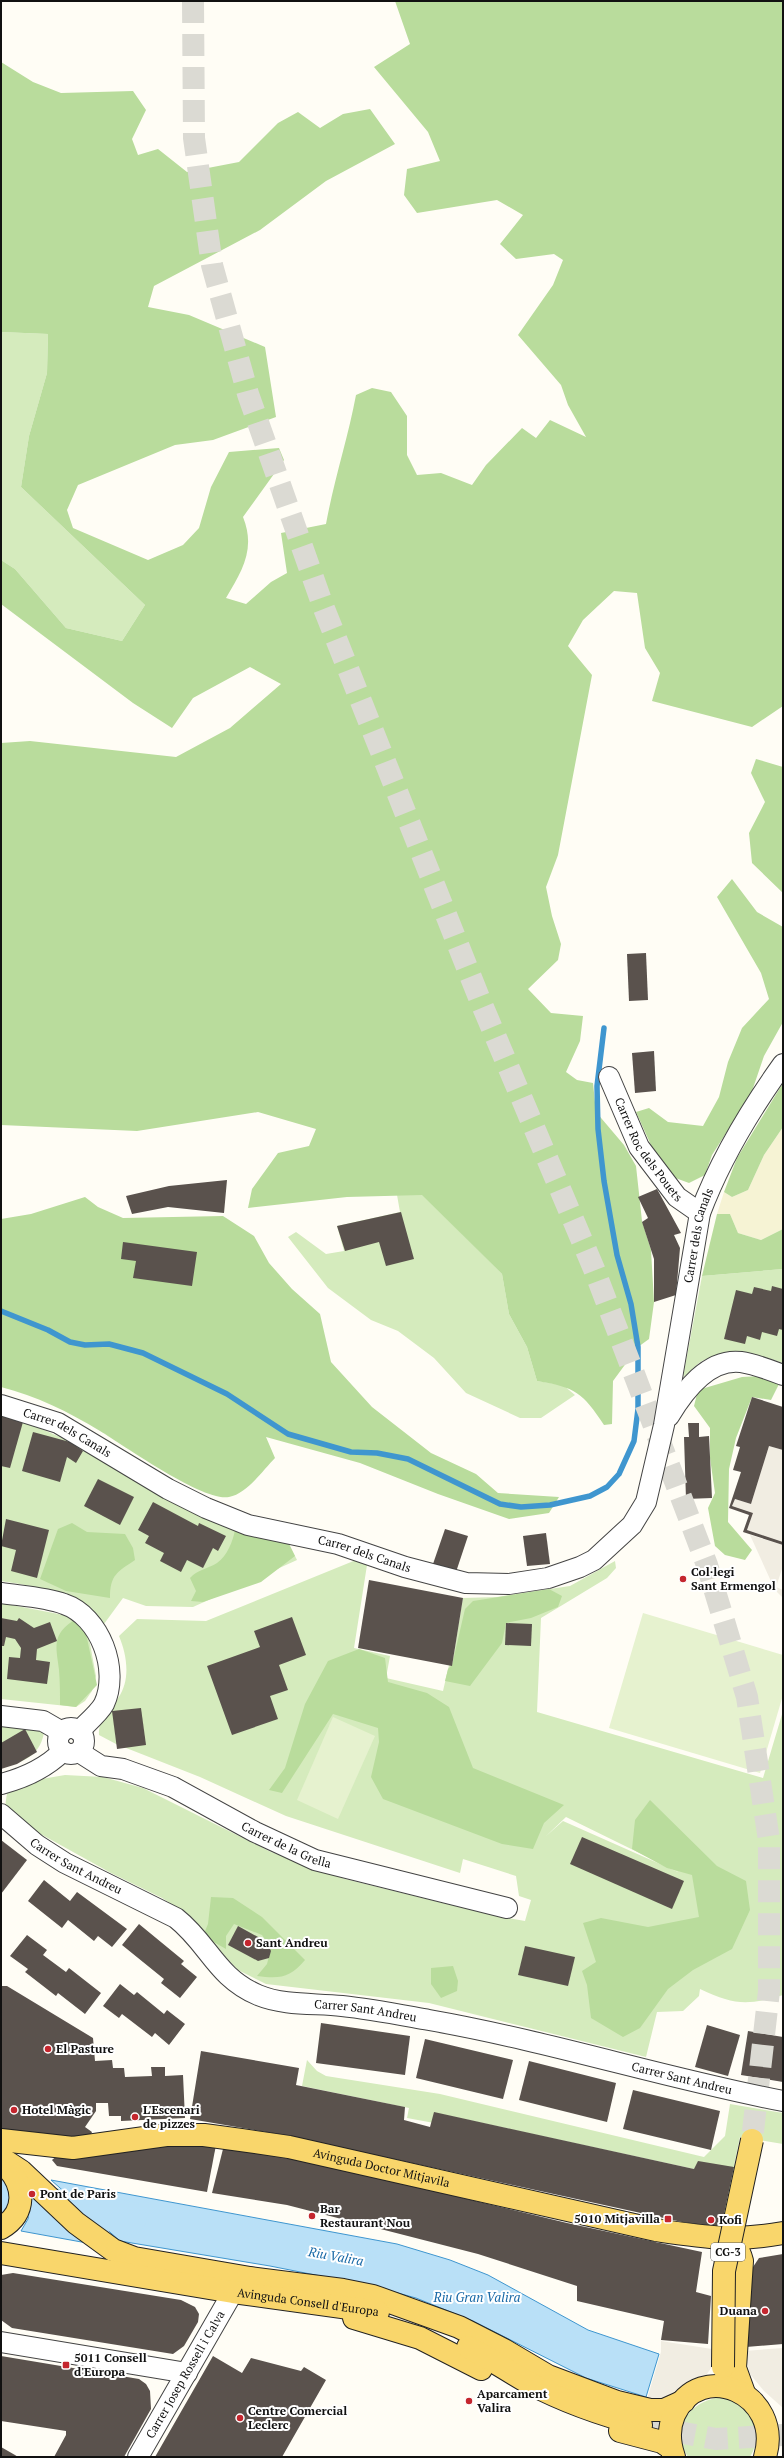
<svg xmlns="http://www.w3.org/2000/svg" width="784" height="2458" font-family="'PT Serif',serif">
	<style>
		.farmland { fill: #f6f3d4 }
		.green { fill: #d5ebbd; fill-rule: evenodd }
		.forest { fill: #b9dc9c }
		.pitch { fill: #e6f2cf }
		.plaza { fill: #f1ede2 }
		.water { fill: #b9e0f7; stroke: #3f96cf }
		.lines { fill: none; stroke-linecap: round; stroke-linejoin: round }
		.stream { stroke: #3f96cf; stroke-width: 5.5 }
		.river { stroke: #b9e0f7; stroke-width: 33 }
		.building { fill: #5a524d }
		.major-tunnel { stroke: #dbdad3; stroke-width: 22; stroke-dasharray: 22 11; stroke-linecap: butt }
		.minor-casing { stroke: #444; stroke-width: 22 }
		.major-casing { stroke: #222; stroke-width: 24 }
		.minor { stroke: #fff; stroke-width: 20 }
		.major { stroke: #f9d66b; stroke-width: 22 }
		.major-bridge-casing { stroke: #222; stroke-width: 24; stroke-linecap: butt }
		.major-bridge { stroke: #f9d66b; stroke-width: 22 }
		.poi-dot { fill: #c4262e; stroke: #fff; stroke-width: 1.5 }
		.labels { text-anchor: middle; stroke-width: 4; stroke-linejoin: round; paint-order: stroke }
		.shield { fill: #fff; stroke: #585858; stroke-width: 1 }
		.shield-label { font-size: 11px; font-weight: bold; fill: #111 }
		.street-label { font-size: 12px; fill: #111; stroke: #fff }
		.poi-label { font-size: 12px; font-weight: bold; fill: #111; stroke: #fff; text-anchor: start }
		.water-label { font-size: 13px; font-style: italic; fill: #1768a6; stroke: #fff }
	</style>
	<rect width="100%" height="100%" fill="#fffdf5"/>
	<polygon class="farmland" points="783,1127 783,1229 761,1240 738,1233 730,1214 717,1214 724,1192 732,1197 748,1190 764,1155"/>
	<g class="green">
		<polygon points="1,332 48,334 47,373 29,436 21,487 145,605 122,641 66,628 15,569 1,560"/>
		<polygon points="422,1194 502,1274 509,1314 527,1347 537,1381 563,1385 575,1395 541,1418 520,1418 466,1393 434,1358 398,1331 371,1320 328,1288 288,1237 296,1232 326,1254 344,1251 337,1226 400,1212 397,1195"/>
		<path d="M783,1269V1363C757,1353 728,1348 702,1361C695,1365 690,1373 683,1377L702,1276Z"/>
		<path d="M1,1415L30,1424L83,1447L151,1488L232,1530L288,1542L297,1560L193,1607L146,1606L123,1598L104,1624C71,1590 45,1588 1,1581Z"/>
		<path d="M356,1560L367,1565L354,1648L390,1656L386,1678L443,1691L449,1665H452L463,1598L497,1597L570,1586L615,1561L616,1568L607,1578L541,1618L537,1712L763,1778L783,1711V1995C746,2006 735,2005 700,1989L699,1996L683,2011L657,2012L646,2057L429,2003L266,1984L238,1970L182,1911L162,1898L111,1873L19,1822L5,1807L7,1793L30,1781L65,1775L103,1777L143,1788L271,1852L345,1879L496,1916L525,1921L531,1900L519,1896L516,1876L463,1859L460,1873L286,1816L200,1777L116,1744L99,1735C98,1719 110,1711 118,1698C131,1680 127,1655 119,1636L137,1619L206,1621ZM566,1817L678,1872L563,1821L545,1837Z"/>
		<polygon points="1,1603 69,1616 88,1633 96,1676 92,1691 85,1701 76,1707 1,1699"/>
		<path d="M1,1723L39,1729L44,1733C39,1757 23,1762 1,1768Z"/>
		<polygon points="307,2060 317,2071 326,2076 440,2094 704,2157 725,2136 730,2104 783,2113 783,2144 740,2137 722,2223 715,2227 682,2222 694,2169 436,2113 434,2123 407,2118 409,2108 302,2086"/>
		<path d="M720,2397C749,2401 766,2431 750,2457H688C669,2428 689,2402 720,2397Z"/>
	</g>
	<g class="forest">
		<path d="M395,1H783V706L752,727L652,701L660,673L645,648L637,593L614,591L583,620L568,646L592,675L558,855L546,887L552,916L561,944L558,960L528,989L551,1013L583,1016L580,1041L566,1072L577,1080L593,1083L596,1112L624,1145L636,1166L642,1221L651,1250L654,1302L649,1339L638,1347L613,1381L612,1424L604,1425C583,1393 575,1387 537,1381L527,1347L509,1314L502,1274L422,1195L347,1197L248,1208L252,1189L278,1153L309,1146L316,1129L258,1112L137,1131L1,1125V743L30,741L176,757L230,728L281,684L250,667L193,698L172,728L133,703L1,604V560L15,569L66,628L122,641L145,605L21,487L29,436L47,373L48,334L1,332V62L33,82L61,93L133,91L146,110L132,139L138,155L158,149L187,172L239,162L278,123L298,112L320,128L343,114L370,109L395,144L326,181L260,230L154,286L148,307L189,315L265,347L276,417L213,440L175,445L78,485L67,510L73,528L148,560L183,545L199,528L211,487L229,452L279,448L284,460L243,517C256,549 242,571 226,598L246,604L271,582L287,573L281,533L326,524C334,480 348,438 356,395L372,388L391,392L407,416V455L417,475L441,473L472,485L486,465L522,428L536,438L550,420L586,437L568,405L561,385L518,335L553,285L563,260L554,254L516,259L500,244L523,215L497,200L417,213L404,195L407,169L440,161L428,132L374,67L410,44Z"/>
		<polygon points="756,759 783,767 783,893 752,863 749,833 765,802 751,773"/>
		<polygon points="732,879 757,912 783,927 783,1022 764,1056 751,1094 712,1155 705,1175 689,1183 670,1176 660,1165 636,1112 649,1108 668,1122 703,1126 719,1097 728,1062 742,1028 769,999 761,973 717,897"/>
		<polygon points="783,1083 783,1127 764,1155 748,1190 732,1197 724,1192 737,1158"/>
		<path d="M85,1197L98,1207L123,1218L223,1216L254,1236L269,1263L292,1289L320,1314L331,1362L372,1407L431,1453L476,1474L498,1493L559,1497L549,1513L509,1519L438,1494L360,1463L266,1437L275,1458C263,1470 247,1494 229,1497C203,1502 125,1446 100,1431C69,1412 36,1396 1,1387V1219L31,1214Z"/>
		<polygon points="717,1214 730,1214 738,1233 761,1240 783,1229 783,1269 702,1276"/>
		<polygon points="762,1376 779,1384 771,1400 752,1397 736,1438 729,1469 728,1522 752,1550 745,1560 725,1555 715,1546 708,1508 715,1493 710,1458 710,1428 694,1406 698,1390 742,1377"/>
		<path d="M72,1523L87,1532L125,1534L133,1548L135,1560C117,1572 110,1575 110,1598L66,1591L40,1579L58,1529Z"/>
		<path d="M235,1530L288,1542L295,1556L261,1582L203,1602L191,1601L196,1591L190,1578C198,1569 208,1569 217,1563C227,1556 233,1541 235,1530Z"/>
		<polygon points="549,1589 562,1596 558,1607 531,1618 506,1623 502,1643 470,1686 445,1681 448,1669 452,1665 465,1609 473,1601"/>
		<path d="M76,1619L85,1629L97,1685L76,1707L60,1705C60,1694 60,1682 59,1670C56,1646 51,1634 76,1619Z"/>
		<polygon points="359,1649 385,1658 388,1682 427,1693 449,1707 473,1768 564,1805 544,1823 533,1849 502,1844 383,1799 371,1777 379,1742 378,1728 333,1714 282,1793 269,1790 285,1768 305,1704 328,1661"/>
		<polygon points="650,1800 717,1866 746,1881 750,1910 732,1949 693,1970 668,1989 640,2028 623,2037 591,2018 587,1985 582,1971 596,1962 583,1923 601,1918 648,1927 699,1917 692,1875 667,1868 632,1849 635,1820"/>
		<path d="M211,1897L233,1898L262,1917L305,1960C290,1978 280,1979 257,1976L267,1964L271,1948L262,1935L234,1924L226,1936V1949L203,1936L208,1924Z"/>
		<polygon points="453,1966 458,1981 457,1991 441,1998 431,1984 431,1968"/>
	</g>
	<g class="pitch">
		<polygon points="643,1613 783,1655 783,1695 760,1773 609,1728"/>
		<polygon points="333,1717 375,1736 338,1819 297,1800"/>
	</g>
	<g class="plaza">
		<polygon points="769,1446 783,1450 783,1542 747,1530 753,1513 732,1506 735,1499 751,1504"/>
		<polygon points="750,1535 783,1545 783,1566 776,1587 783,1590 783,1598 775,1590"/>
		<polygon points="661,2341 712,2349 712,2367 700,2383 689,2391 645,2406 661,2352"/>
		<polygon points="783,2348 783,2408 764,2391 750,2374 744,2351"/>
	</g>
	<g class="water">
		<polygon points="51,2180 397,2244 450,2260 488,2275 588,2330 659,2354 646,2397 586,2378 473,2321 416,2298 376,2287 270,2266 120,2241"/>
		<polygon points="32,2197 87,2243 21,2231 28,2219"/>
	</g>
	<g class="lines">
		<polyline class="stream" points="1,1311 48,1330 70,1342 85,1345 109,1344 143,1353 227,1394 288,1434 351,1452 377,1453 408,1459 500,1504 521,1507 550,1505 590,1496 607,1487 619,1474 634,1441 638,1409 638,1347 631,1304 617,1255 604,1181 598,1129 597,1086 604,1028"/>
		<polyline class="river" points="1,2195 130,2218"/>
	</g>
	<g class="building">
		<polygon points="646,953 648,1000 629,1001 627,954"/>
		<polygon points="654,1051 656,1091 635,1093 632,1053"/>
		<polygon points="227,1180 224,1213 168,1207 132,1214 126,1196 169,1186"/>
		<polygon points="657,1189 681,1233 674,1235 680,1248 676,1295 654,1302 654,1259 642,1222 648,1218 638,1197"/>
		<polygon points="401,1212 414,1259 386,1266 379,1242 345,1251 337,1226"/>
		<polygon points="123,1242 197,1252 192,1286 133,1278 136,1261 121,1259"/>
		<polygon points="772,1286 783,1289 783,1330 779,1329 777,1336 762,1332 760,1340 747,1336 745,1344 724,1339 736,1290 752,1294 754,1287 771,1291"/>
		<polygon points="752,1397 783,1407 783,1450 769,1446 751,1504 735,1499 732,1506 753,1513 747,1530 783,1542 783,1545 743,1532 749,1515 729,1508 741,1472 733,1470 740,1447 736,1446"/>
		<polygon points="1,1416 23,1422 10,1468 1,1466"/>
		<polygon points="688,1423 699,1423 699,1437 709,1436 712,1498 686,1499 684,1437 689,1437"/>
		<polygon points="33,1432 70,1442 83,1451 76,1463 67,1457 60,1482 22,1471"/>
		<polygon points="98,1479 134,1497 120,1525 84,1506"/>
		<polygon points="153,1502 198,1526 199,1523 226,1536 218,1551 213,1548 203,1568 187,1560 181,1572 160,1561 164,1553 145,1543 149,1536 138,1530"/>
		<polygon points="6,1519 49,1530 37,1578 11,1571 16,1550 1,1546"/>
		<polygon points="445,1529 468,1536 456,1572 433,1564"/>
		<polygon points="546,1533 550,1564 527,1566 523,1536"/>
		<polygon points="369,1580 463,1598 452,1666 358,1648"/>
		<polygon points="292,1617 306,1655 279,1665 288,1690 270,1696 278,1719 232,1735 207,1666 260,1647 254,1631"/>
		<polygon points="1,1618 17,1621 19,1618 34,1628 50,1622 57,1641 37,1649 36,1660 50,1662 47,1684 7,1679 9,1657 20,1658 21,1648 15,1639 6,1637 4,1646 1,1646"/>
		<polygon points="506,1623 532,1624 531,1646 505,1645"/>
		<polygon points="141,1708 146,1745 117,1749 112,1711"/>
		<polygon points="25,1729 37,1752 17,1764 1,1769 1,1743"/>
		<polygon points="582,1837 684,1881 672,1909 570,1864"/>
		<polygon points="1,1840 27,1860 1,1894"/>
		<polygon points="44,1880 70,1901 77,1892 127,1929 112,1947 98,1936 94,1941 68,1920 62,1928 28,1901"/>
		<polygon points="139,1924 184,1961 181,1964 197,1977 180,1998 161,1983 164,1979 122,1945"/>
		<polygon points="238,1926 267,1942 271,1951 269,1958 258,1961 228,1945"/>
		<polygon points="27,1935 47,1950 43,1955 66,1972 69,1968 101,1993 85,2014 58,1993 56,1996 25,1972 28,1969 10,1956"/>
		<polygon points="525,1946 575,1957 568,1986 518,1975"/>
		<polygon points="120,1984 134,1995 137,1992 164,2014 167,2010 185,2024 169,2045 155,2033 152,2037 122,2014 119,2018 103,2006"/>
		<polygon points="1,1986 7,1986 93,2038 95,2061 112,2060 113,2068 124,2068 125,2077 152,2076 151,2067 165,2067 165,2076 183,2075 185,2118 121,2121 121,2116 109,2116 108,2103 96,2103 96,2111 85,2127 92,2132 90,2137 51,2137 1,2130"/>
		<polygon points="321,2023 410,2036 405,2075 316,2063"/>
		<polygon points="707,2025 740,2035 728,2076 695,2067"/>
		<polygon points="748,2031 783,2037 783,2082 741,2075"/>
		<polygon points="425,2039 513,2060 503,2099 416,2078"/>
		<polygon points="201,2051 299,2068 296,2085 405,2107 404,2120 430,2127 434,2112 694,2169 698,2161 734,2167 722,2223 715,2227 682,2222 284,2135 190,2119"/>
		<polygon points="529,2061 616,2083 607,2122 519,2100"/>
		<polygon points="633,2090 720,2111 711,2150 623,2129"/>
		<polygon points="187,2144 216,2145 207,2192 57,2166 52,2160 59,2154"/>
		<polygon points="224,2145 354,2172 567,2223 702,2252 696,2292 711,2296 708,2344 661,2340 664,2321 577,2301 577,2286 478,2254 287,2205 212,2193"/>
		<polygon points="783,2254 783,2344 746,2347 749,2273 759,2258"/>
		<polygon points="13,2273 181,2300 195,2307 199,2314 198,2322 184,2346 173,2354 12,2328 1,2320 1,2275"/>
		<polygon points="1,2356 139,2379 146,2384 150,2391 151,2409 124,2457 54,2457 66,2435 66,2431 1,2421"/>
		<polygon points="213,2356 242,2373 251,2358 301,2371 304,2367 326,2380 282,2457 155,2457"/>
		<polygon points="1,2447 15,2455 18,2457 1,2457"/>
	</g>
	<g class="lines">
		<g class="major-tunnel">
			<polyline points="193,1 194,138 212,265 248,394 323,606 480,1000 594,1269 707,1565 747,1697 769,1840 769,1991 752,2140"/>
			<polyline points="641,2425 716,2439 783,2435"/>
		</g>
		<g class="minor-casing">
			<g id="minor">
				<path id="s1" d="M609,1077L639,1147L677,1197L700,1213"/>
				<path id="s2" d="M1,1405L58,1423L168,1489L206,1508L248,1525L338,1544L405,1567L466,1583L509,1584L548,1578L580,1567L594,1560L632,1525L646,1502L664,1425L700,1213C720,1160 750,1110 783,1064"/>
				<path d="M669,1416C684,1391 708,1358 741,1362C755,1364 770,1370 783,1375"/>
				<path d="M1,1593C21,1596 45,1597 64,1604C100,1616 120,1670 104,1704C99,1713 87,1723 79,1731"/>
				<polyline points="1,1716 43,1721 62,1732"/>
				<circle cx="71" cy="1741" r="13"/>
				<path id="s3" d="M79,1752L101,1766L123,1769L173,1787L255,1832L315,1860L507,1908"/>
				<path d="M1,1784C24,1778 46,1768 63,1751"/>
				<path id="s4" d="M1,1814L37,1845L65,1863L176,1918C209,1944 216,1977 258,1995C285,2006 314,2003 342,2006C371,2009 401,2015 429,2020C549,2041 664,2078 783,2101"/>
				<polyline points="1,2342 187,2373"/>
				<path id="s5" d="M138,2457L233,2292"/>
			</g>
		</g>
		<g class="major-casing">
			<g id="major">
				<path id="s6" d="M1,2140L73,2148L166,2135H204L241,2140L289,2147L656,2230C704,2237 734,2242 783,2233"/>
				<polyline points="1,2158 21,2171 76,2223 113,2250 134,2258 250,2278 343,2290 373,2296 459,2327 504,2350 548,2376 617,2402 650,2410 664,2410 684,2401"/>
				<path d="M1,2228C27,2213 25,2185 6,2166"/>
				<path d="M722,2239C734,2244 739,2248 742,2261L735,2368L744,2393"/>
				<path id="s7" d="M1,2253L233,2292L378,2312"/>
				<polyline points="354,2318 420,2338 481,2369"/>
				<path d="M468,2347C489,2358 508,2371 529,2383C565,2402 602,2415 641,2425"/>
				<polyline points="620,2431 662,2442 671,2448"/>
				<path d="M674,2457C669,2443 668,2429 674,2415C700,2357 784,2394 765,2457"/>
			</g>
		</g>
		<use href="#minor" class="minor"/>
		<use href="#major" class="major"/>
		<g class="major-bridge-casing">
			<polyline id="major-bridge" points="723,2367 724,2271 752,2140"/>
		</g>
		<use href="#major-bridge" class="major-bridge"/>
	</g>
	<g class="poi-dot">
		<circle cx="683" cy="1579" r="4"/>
		<circle cx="248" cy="1943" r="4"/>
		<circle cx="48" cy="2049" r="4"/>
		<circle cx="14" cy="2110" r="4"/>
		<circle cx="135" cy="2117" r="4"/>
		<circle cx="32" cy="2194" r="4"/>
		<circle cx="312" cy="2216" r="4"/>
		<rect x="664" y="2215" width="8" height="8" rx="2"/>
		<circle cx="711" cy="2220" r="4"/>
		<circle cx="765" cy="2311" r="4"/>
		<rect x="62" y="2361" width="8" height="8" rx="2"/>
		<circle cx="469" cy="2401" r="4"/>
		<circle cx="240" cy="2418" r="4"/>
	</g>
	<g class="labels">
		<rect class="shield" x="711" y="2243" width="34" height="18" rx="3"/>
		<g class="shield-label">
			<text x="728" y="2256">CG-3</text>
		</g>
		<g class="street-label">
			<text dy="4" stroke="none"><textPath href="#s1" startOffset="83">Carrer Roc dels Pouets</textPath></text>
			<text dy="4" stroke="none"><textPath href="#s2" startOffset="984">Carrer dels Canals</textPath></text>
			<text dy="4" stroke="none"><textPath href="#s2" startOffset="72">Carrer dels Canals</textPath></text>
			<text dy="4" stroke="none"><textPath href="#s2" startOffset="396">Carrer dels Canals</textPath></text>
			<text dy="4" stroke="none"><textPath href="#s3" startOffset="229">Carrer de la Grella</textPath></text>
			<text dy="4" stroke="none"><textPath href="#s4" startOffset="92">Carrer Sant Andreu</textPath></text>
			<text dy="4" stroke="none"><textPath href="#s4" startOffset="427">Carrer Sant Andreu</textPath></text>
			<text dy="4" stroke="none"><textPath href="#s4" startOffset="751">Carrer Sant Andreu</textPath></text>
			<text dy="4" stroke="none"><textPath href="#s6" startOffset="385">Avinguda Doctor Mitjavila</textPath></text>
			<text dy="4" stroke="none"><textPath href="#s7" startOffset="311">Avinguda Consell d'Europa</textPath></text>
			<text dy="4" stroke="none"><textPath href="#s5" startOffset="95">Carrer Josep Rossell i Calva</textPath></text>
		</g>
		<g class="poi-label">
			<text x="691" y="1576">Col·legi<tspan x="691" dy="14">Sant Ermengol</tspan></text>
			<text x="256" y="1947">Sant Andreu</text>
			<text x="56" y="2053">El Pasture</text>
			<text x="22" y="2114">Hotel Màgic</text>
			<text x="143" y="2114">L'Escenari<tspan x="143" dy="14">de pizzes</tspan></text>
			<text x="40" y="2198">Pont de Paris</text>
			<text x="320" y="2213">Bar<tspan x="320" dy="14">Restaurant Nou</tspan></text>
			<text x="660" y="2223" text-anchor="end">5010 Mitjavilla</text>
			<text x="719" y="2224">Kofi</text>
			<text x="757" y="2315" text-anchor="end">Duana</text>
			<text x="74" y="2362">5011 Consell<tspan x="74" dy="14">d'Europa</tspan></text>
			<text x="477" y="2398">Aparcament<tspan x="477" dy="14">Valira</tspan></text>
			<text x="248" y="2415">Centre Comercial<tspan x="248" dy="14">Leclerc</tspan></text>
		</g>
		<g class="water-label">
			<text transform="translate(336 2256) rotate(10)" y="5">Riu Valira</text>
			<text x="477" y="2302">Riu Gran Valira</text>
		</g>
	</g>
	<rect width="784" height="2458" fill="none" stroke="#111111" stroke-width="4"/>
</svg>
